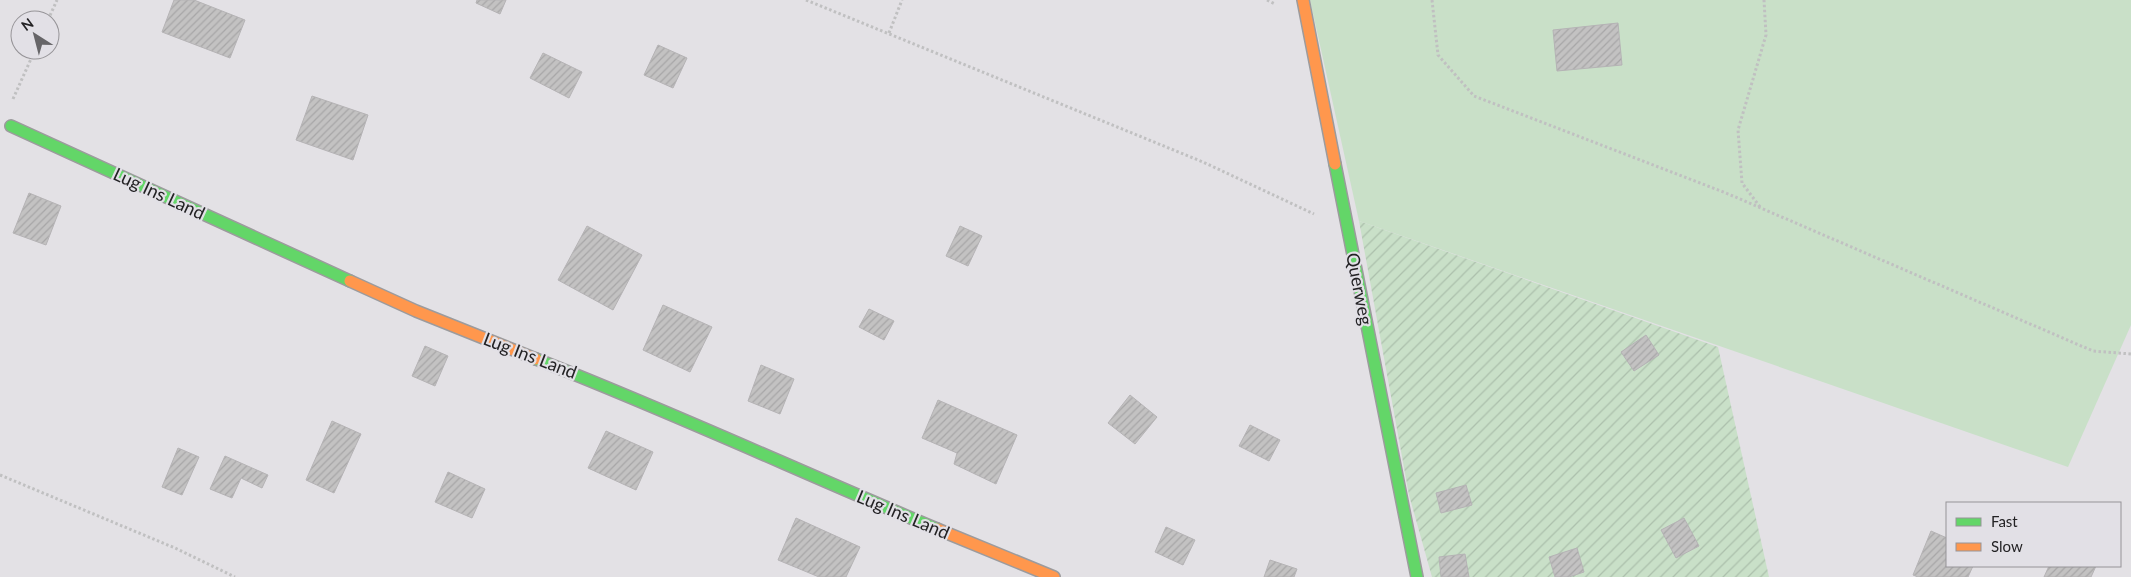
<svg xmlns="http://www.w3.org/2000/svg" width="2131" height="577" font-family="Lato,sans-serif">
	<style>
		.green { fill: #c9e0c8 }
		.garden { fill: url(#garden-furrows) }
		.building { fill: url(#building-hatch); stroke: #b5b3b5 }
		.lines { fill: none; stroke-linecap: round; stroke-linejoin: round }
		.fast-casing { stroke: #9c9b9d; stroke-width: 14 }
		.slow-casing { stroke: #9c9b9d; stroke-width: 14 }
		.path { stroke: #c0c0c1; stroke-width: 3; stroke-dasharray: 2.5 2.5; stroke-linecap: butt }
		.fast { stroke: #63d668; stroke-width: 11 }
		.slow { stroke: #ff974d; stroke-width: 11 }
		.labels { text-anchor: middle; stroke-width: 4.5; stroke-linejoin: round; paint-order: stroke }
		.street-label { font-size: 18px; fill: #232224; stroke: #e2e0e6 }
	</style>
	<defs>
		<pattern id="garden-furrows" width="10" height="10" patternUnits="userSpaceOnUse" patternTransform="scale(1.25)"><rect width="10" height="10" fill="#c9e0c8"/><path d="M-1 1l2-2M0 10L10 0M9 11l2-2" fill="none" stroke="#acc0ac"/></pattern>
		<pattern id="building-hatch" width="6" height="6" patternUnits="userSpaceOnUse" patternTransform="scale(1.25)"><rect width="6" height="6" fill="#c3c2c2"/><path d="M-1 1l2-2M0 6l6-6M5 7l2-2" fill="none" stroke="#a7a6a7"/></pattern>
	</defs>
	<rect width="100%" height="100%" fill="#e3e1e5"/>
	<polygon class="green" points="1310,0 2131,0 2131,325 2068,467 1359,221"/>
	<polygon class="garden" points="1359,221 1718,347 1769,577 1432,577 1409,495"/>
	<g class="building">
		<polygon points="174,0 194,0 245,20 230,58 162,32"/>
		<polygon points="477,0 506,0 500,14 476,3"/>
		<polygon points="1618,23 1622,65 1557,71 1553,30"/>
		<polygon points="658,45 687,58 673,88 644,75"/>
		<polygon points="543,53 582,72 569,98 530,78"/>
		<polygon points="312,96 368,115 353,160 296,140"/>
		<polygon points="29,193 61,206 46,245 13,233"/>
		<polygon points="587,226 642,255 613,310 558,280"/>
		<polygon points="960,226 982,236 968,266 946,256"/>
		<polygon points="663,305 712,327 690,372 643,350"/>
		<polygon points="869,309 894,321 884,340 859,327"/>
		<polygon points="1646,335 1659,355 1634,371 1621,352"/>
		<polygon points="425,346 448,356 435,386 412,376"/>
		<polygon points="761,365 794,379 780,414 748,401"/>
		<polygon points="1130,395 1157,417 1135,444 1108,423"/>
		<polygon points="938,400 1017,435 996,484 954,464 957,453 922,438"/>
		<polygon points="332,421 361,434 334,493 306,480"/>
		<polygon points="1250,425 1280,440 1269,461 1239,446"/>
		<polygon points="606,431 653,452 636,490 588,468"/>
		<polygon points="178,448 199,457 182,495 162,487"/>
		<polygon points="225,456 268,475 262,488 241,478 232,498 210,489"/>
		<polygon points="448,472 485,489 472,518 435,502"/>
		<polygon points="1466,485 1472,505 1441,513 1436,493"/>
		<polygon points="796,518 860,547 846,577 819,577 778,560"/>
		<polygon points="1684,518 1699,546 1676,558 1661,530"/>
		<polygon points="1166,527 1195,540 1183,565 1155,552"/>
		<polygon points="1931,531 1947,538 1947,566 1973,566 1968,577 1918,577 1913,575"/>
		<polygon points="1577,548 1584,572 1569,577 1555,577 1549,557"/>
		<polygon points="1465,554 1469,577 1441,577 1439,557"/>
		<polygon points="1270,560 1297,569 1294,577 1264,577"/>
		<polygon points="2049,566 2096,566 2091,577 2044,577"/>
	</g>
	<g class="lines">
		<g class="fast-casing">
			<g id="fast">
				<polyline points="11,126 350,281"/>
				<polyline points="1335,164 1417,577"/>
				<path d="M536,359C672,412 803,473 937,529"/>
			</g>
		</g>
		<g class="slow-casing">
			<g id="slow">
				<polyline points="1303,0 1335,164"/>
				<polyline points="350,281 416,311 536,359"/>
				<polyline points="937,529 1054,577"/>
			</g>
		</g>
		<g class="path">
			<polyline points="806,0 1203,162 1314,214"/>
			<polyline points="1267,0 1275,4"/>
			<polyline points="1432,0 1438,55 1474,96 1726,193 2093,351 2131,354"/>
			<polyline points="48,20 57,0"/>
			<polyline points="889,33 902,0"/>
			<polyline points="13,99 35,50"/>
			<polyline points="1760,207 1742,183 1738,130 1766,35 1764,0"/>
			<polyline points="0,475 175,548 235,577"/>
		</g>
		<use href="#fast" class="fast"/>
		<use href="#slow" class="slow"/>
	</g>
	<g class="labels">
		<g class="street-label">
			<text transform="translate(159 194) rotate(25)" y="6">Lug Ins Land</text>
			<text transform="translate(1359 289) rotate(79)" y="6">Querweg</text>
			<text transform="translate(530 356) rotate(21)" y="6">Lug Ins Land</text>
			<text transform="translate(903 515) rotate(23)" y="6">Lug Ins Land</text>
		</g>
	</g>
	<rect x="1946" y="502" width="175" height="65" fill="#e2e0e6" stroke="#969498"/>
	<rect x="1956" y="518" width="25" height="8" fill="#63d668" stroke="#969498"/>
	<text x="1991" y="527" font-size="15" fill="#232224">Fast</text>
	<rect x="1956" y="543" width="25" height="8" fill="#ff974d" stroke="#969498"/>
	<text x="1991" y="552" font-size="15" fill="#232224">Slow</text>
	<g transform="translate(35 35) rotate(324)"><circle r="24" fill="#e2e0e6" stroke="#969498"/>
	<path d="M0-4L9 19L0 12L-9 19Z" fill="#666568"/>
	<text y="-8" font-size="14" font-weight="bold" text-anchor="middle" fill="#232224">N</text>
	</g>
</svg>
